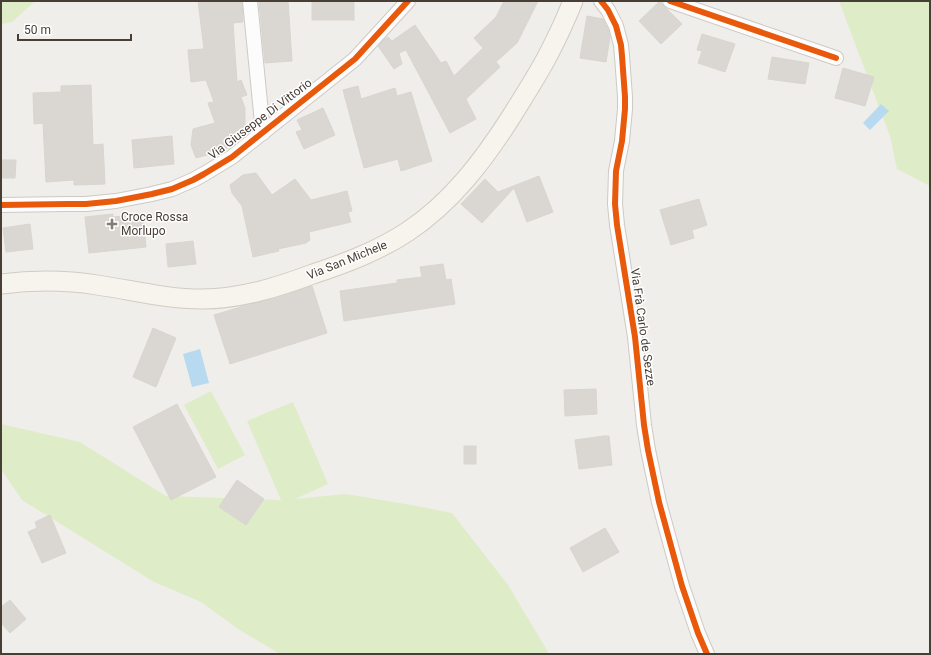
<svg xmlns="http://www.w3.org/2000/svg" width="931" height="655" font-family="Roboto,sans-serif">
	<style>
		.green { fill: #deecc8 }
		.water { fill: #b8daf0 }
		.building { fill: #dad7d2; stroke: #d9d5cf }
		.lines { fill: none; stroke-linecap: round; stroke-linejoin: round }
		.minor-casing { stroke: #cdcac5; stroke-width: 16 }
		.secondary-casing { stroke: #d1ccc2; stroke-width: 21 }
		.minor { stroke: #fdfcfc; stroke-width: 14 }
		.secondary { stroke: #f7f4ee; stroke-width: 19 }
		.cycleway-casing { stroke: #fff; stroke-width: 8 }
		.cycleway { stroke: #e8590c; stroke-width: 6 }
		.poi-dot { fill: #827c74; stroke: #fff; stroke-width: 1.5 }
		.labels { text-anchor: middle; stroke-width: 3; stroke-linejoin: round; paint-order: stroke }
		.street-label { font-size: 12px; fill: #473f35; stroke: #fff }
		.poi-label { font-size: 12px; fill: #473f35; stroke: #fff; text-anchor: start }
	</style>
	<rect width="100%" height="100%" fill="#f0eeea"/>
	<g class="green">
		<polygon points="1,1 35,1 12,22 1,24"/>
		<polygon points="839,1 930,1 930,186 897,169 890,136"/>
		<polygon points="211,391 245,455 218,469 184,405"/>
		<polygon points="293,402 328,484 295,499 346,494 417,506 452,513 508,585 547,650 548,654 280,654 238,629 201,602 154,582 22,500 1,469 1,424 80,442 166,496 281,500 247,421"/>
	</g>
	<g class="water">
		<polygon points="881,104 889,111 870,130 863,123"/>
		<polygon points="200,349 209,383 192,387 183,354"/>
	</g>
	<g class="building">
		<polygon points="198,1 242,1 243,22 233,23 237,82 241,80 247,95 241,97 245,108 245,136 236,143 227,144 226,150 196,158 191,145 193,129 215,123 208,103 214,102 206,80 191,82 188,50 204,49"/>
		<polygon points="259,1 288,1 292,61 265,63"/>
		<rect x="312" y="1" width="42" height="19"/>
		<polygon points="504,1 538,1 517,43 496,62 500,67 466,99 476,119 450,133 406,50 399,53 402,64 394,69 378,46 385,39 388,37 392,41 415,25 441,63 446,61 454,76 483,48 474,38 496,17"/>
		<polygon points="660,1 664,7 667,9 682,24 661,44 639,21"/>
		<polygon points="587,16 603,19 608,29 610,37 606,62 580,58"/>
		<polygon points="702,34 735,44 725,72 698,63 702,51 697,50"/>
		<polygon points="772,57 809,63 805,84 768,79"/>
		<polygon points="843,68 874,77 865,106 835,98"/>
		<polygon points="91,85 93,145 103,144 105,184 74,185 74,180 46,182 43,123 34,124 33,93 61,92 61,86"/>
		<polygon points="358,86 361,99 395,88 397,96 411,92 432,161 401,171 398,159 364,168 343,90"/>
		<polygon points="323,108 335,135 304,149 296,132 302,130 297,120"/>
		<polygon points="172,136 174,164 134,168 132,140"/>
		<polygon points="1,160 16,160 15,178 1,178"/>
		<polygon points="256,173 272,195 295,179 311,200 347,191 352,211 348,212 351,222 309,232 310,240 306,243 278,249 279,251 253,257 242,206 232,193 230,185 243,175"/>
		<polygon points="539,176 553,212 527,222 514,188 482,223 461,204 485,179 498,192"/>
		<polygon points="699,199 707,225 692,230 694,238 671,245 660,210"/>
		<polygon points="113,214 113,217 143,214 146,247 89,253 85,217"/>
		<polygon points="30,224 33,249 6,252 3,228"/>
		<polygon points="193,241 196,264 168,267 166,244"/>
		<polygon points="443,264 446,280 451,279 455,304 344,321 340,291 397,283 397,280 422,277 420,267"/>
		<polygon points="312,286 327,333 230,364 214,315 244,306 276,298"/>
		<polygon points="153,328 176,338 156,387 133,377"/>
		<polygon points="596,389 597,414 565,416 564,390"/>
		<polygon points="177,404 216,477 171,500 133,427"/>
		<polygon points="604,436 609,436 612,465 579,469 575,440"/>
		<rect x="464" y="446" width="12" height="18"/>
		<polygon points="237,480 264,499 246,525 219,507"/>
		<polygon points="50,515 66,553 42,563 28,532 37,528 35,522"/>
		<polygon points="605,528 619,552 583,572 570,548"/>
		<polygon points="10,600 26,619 10,633 1,623 1,607"/>
	</g>
	<g class="lines">
		<g class="minor-casing">
			<g id="minor">
				<polyline points="250,1 263,133"/>
				<polyline points="601,1 608,10 616,26 621,45 622,56 625,97 625,109 622,141 616,171 615,204 617,225 635,337 644,425 648,450 659,502 682,586 698,633 707,654"/>
				<polyline points="670,1 836,58"/>
				<polyline points="1,205 67,204 86,204 116,201 152,194 172,189 193,180 204,174 232,157 355,59 408,1"/>
			</g>
		</g>
		<g class="secondary-casing">
			<path id="secondary" d="M1,284C33,280 65,280 97,285C132,290 166,299 202,299C241,299 278,287 313,274C346,263 378,251 407,232C451,203 483,161 511,117C523,98 535,79 546,59C556,40 565,21 573,1"/>
		</g>
		<use href="#minor" class="minor"/>
		<use href="#secondary" class="secondary"/>
		<g class="cycleway-casing">
			<g id="cycleway">
				<polyline points="601,1 608,10 616,26 621,45 622,56 625,97 625,109 622,141 616,171 615,204 617,225 635,337 644,425 648,450 659,502 682,586 698,633 707,654"/>
				<polyline points="670,1 836,58"/>
				<polyline points="1,205 67,204 86,204 116,201 152,194 172,189 193,180 204,174 232,157 355,59 408,1"/>
			</g>
		</g>
		<use href="#cycleway" class="cycleway"/>
	</g>
	<path class="poi-dot" d="M110 218h4v4h4v4h-4v4h-4v-4h-4v-4h4z"/>
	<g class="labels">
		<g class="street-label">
			<text transform="translate(260 119) rotate(-37)" y="4">Via Giuseppe Di Vittorio</text>
			<text transform="translate(347 260) rotate(-22)" y="4">Via San Michele</text>
			<text transform="translate(643 327) rotate(82)" y="4">Via Frà Carlo de Sezze</text>
		</g>
		<g class="poi-label">
			<text x="121" y="221">Croce Rossa<tspan x="121" dy="14">Morlupo</tspan></text>
		</g>
	</g>
	<rect width="931" height="655" fill="none" stroke="#473f35" stroke-width="4"/>
	<path d="M18 34v6h113v-6" fill="none" stroke="#473f35" stroke-width="2"/>
	<text x="24" y="34" font-size="12" fill="#473f35" stroke="#ffffff" stroke-width="3" paint-order="stroke">50 m</text>
</svg>
